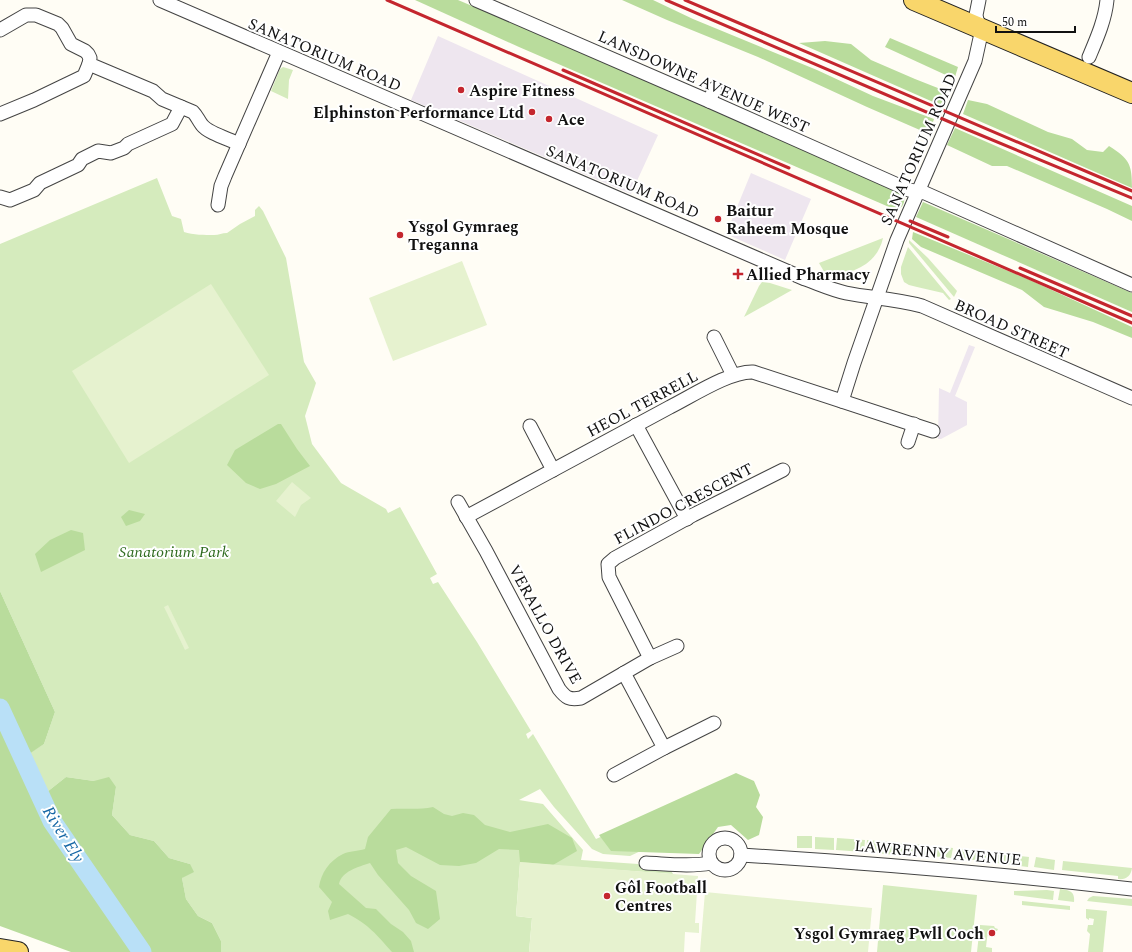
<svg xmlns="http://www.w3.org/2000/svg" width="1132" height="952" font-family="Spectral,serif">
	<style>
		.industrial { fill: #eee6ef }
		.green { fill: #d5ebbd }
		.forest { fill: #b9dc9c }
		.pitch { fill: #e6f2cf }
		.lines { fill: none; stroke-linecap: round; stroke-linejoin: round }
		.river { stroke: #b9e0f7; stroke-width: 19 }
		.minor-casing { stroke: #444; stroke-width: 15 }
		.primary-casing { stroke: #222; stroke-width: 22 }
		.minor { stroke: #fff; stroke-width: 13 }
		.primary { stroke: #f9d66b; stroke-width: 20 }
		.rail { stroke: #c4262e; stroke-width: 3 }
		.poi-dot { fill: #c4262e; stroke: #fff; stroke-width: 1.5 }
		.labels { text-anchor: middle; stroke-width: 4; stroke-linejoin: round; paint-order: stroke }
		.street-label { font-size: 16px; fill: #111; stroke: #fff }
		.poi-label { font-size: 16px; font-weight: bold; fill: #111; stroke: #fff; text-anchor: start }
		.park-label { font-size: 16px; font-style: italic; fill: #2f6b1f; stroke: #fff }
		.water-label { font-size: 17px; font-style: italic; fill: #1768a6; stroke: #fff }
	</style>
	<rect width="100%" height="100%" fill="#fffdf5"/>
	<g class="industrial">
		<polygon points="438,36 658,135 631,194 411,100"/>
		<polygon points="751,173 811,199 785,260 726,234"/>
		<polygon points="969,345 975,347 955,396 967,402 967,425 941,439 938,439 939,388 950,393"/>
	</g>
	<g class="green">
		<polygon points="283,67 293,70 289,80 288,99 271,91 280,69"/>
		<path d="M157,178L172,216L181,219L184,232C193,235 205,235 214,235C219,235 222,233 227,233L240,224L255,216V210L259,206L263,211L286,258L304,362L316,383L305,416L312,444L341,483L386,509L388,513L400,507L437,574L430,578L433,584L438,582L477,642L531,731L526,734L528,739L533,734L596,839L634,822L647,848L630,856L603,854L592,849L554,807L540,789L519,800L543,804L583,850L581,860L638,864L645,866L670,869L673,874L520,863L516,916L532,918L529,952H221V941L212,923L198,916L186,899L182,878L190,864L169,858L154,841L130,835L112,815L116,787L94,781L66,777L42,796L23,757L44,744L55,712L0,591V244Z"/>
		<path d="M883,238C877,265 851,275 826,275L819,263Z"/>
		<polygon points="909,240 928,258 957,291 954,297 909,243"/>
		<polygon points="908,247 951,299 949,300 943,293 917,287 909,285 904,282 901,274 901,267"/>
		<polygon points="762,282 770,283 792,290 744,317 759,286"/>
		<rect x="797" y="836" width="15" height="12"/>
		<polygon points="815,837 834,838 834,850 815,849"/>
		<polygon points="837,838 865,840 864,852 836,850"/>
		<polygon points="867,840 897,842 896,855 866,852"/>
		<polygon points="900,843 928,845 928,855 899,853"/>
		<polygon points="932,846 953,848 951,858 931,856"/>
		<polygon points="959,849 1029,857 1028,867 958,858"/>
		<polygon points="1036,857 1055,860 1054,870 1034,867"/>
		<path d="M1063,861L1132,868C1131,876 1126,880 1118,879V876L1062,870Z"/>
		<polygon points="883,885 977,895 971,952 877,952"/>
		<path d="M1060,889C1069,890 1075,891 1074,902L1058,900Z"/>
		<polygon points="1047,890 1054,891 1053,900 1014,895 1014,891"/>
		<polygon points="1093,896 1132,899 1132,906 1087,901 1089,898"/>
		<polygon points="1022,901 1070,906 1070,910 1022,905"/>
		<polygon points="1086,909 1107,911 1103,952 1088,952 1090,934 1087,931 1088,925 1093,925 1094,919 1089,918 1089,920 1086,918"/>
		<polygon points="980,925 994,926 995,928 998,929 997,931 988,930 986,947 992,948 992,952 977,952"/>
	</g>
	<g class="forest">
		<path d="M415,0H458L639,77L904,194C905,201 904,208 896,210L519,47Z"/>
		<polygon points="622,0 653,0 693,19 817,70 873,96 934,119 929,134 867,107 758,57 667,20"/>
		<polygon points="890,38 958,67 955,77 948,76 885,47"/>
		<polygon points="825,41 851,44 871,60 915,79 948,92 940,105 799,43"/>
		<path d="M968,100L987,104L1048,132L1072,139L1087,150L1103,152L1109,146C1129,159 1132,163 1132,188L963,114Z"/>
		<polygon points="955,128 1132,206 1132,221 1107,209 1007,166 992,166 947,145"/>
		<polygon points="923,202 1132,293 1132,312 916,217"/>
		<polygon points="913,232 1030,280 1132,327 1132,338 1093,322 1044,307 1022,290 921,247 912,239"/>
		<polygon points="278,424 281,424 297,449 310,466 276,484 260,489 246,483 227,465 235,450"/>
		<polygon points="129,510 145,514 140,521 126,526 121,517"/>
		<polygon points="71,530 83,533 85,550 41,572 35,554 50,540"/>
		<polygon points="0,591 55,712 44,744 23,758 42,796 66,777 94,781 109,777 116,787 112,815 130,835 154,841 169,858 190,864 194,872 182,878 186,899 198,916 212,923 221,941 221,952 71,952 0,926"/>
		<polygon points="736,773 754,781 760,795 756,807 763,817 759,835 748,840 731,825 718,827 699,854 611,851 599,835"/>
		<path d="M433,807L444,814L452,816L463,813L474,815L485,825L510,832L548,824L572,838L577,851L553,865L520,862L519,850L499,849L476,863L459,866L440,865L406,847L396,850L398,863L411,876L436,891L440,919L428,929L416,923L409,910L378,875L370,863C358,867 342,871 339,884L366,908L376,909L391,924L403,932L411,941L414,952H392C376,934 369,925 348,914L330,920L328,911L332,902L319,887C321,873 329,861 343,854C349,851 358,851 365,849L368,837L391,809C405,808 419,810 433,807Z"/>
	</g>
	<g class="pitch">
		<polygon points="462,261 487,325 393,361 369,298"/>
		<polygon points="211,284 269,375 129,463 72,371"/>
		<polygon points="292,482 311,498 301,505 295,517 276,501"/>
		<polygon points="168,605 189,648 185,650 164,607"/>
		<polygon points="520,862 698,876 695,923 699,923 699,933 685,932 684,952 529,952 532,918 516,916"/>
		<polygon points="705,892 872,908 868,952 700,952"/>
	</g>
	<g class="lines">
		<polyline class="river" points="0,708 52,821 142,952"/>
		<g class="minor-casing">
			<g id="minor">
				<path d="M160,0L805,279C819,284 832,290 846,293C871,298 897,299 922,306L1132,398"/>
				<polyline points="476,0 709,101 909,190 925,193 1132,285"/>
				<path d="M0,30L26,15H36L58,24L62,28L71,44L85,51L88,54L90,58L89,64L153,91L162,99L193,112C197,116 198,120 202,125C208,133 229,139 239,144"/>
				<path d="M1089,57C1097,38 1105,20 1107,0"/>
				<polyline points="709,101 715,88"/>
				<polyline points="0,114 34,100 84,76 89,64"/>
				<polyline points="0,197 10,200 34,190 40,183 78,165 82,159 98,151 111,153 124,148 128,144 172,124 181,107"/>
				<polyline points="218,205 221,186 225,176 279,52"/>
				<polyline points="714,337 733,375"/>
				<polyline points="842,401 854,363 897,240 975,61 982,29 977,20 976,15 979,0"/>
				<polyline points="636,425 687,519"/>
				<polyline points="530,426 553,470"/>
				<polyline points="908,442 914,424"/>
				<path d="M458,502L486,551L559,689C566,698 569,700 581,698L650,658L677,646"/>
				<path d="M466,517C534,480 602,443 670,407C692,396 730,371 753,372L933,431"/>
				<polyline points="650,658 609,577 608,564 615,558 693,515 783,470"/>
				<polyline points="624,673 664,748"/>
				<polyline points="614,775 664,748 714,723"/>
				<circle cx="725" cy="854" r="16"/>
				<path d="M741,855C871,863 1002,874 1132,889"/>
				<path d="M646,863C668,864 690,867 711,863"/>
			</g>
		</g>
		<g class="primary-casing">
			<g id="primary">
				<polyline points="914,0 1132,93"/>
				<polyline points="0,949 18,952"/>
			</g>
		</g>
		<use href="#minor" class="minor"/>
		<use href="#primary" class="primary"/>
		<g class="rail">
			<polyline points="387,0 1132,323"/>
			<polyline points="666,0 966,129 1132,198"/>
			<polyline points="685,0 1132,191"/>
			<polyline points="563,70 789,168"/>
			<polyline points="910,221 948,237"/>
			<polyline points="1020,268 1132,316"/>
		</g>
	</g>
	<g class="poi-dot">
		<circle cx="461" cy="90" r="4"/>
		<circle cx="532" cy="112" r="4"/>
		<circle cx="549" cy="119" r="4"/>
		<circle cx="718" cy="219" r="4"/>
		<circle cx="400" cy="235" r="4"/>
		<path d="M736 268h4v4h4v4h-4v4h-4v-4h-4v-4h4z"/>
		<circle cx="607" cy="896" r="4"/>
		<circle cx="992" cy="933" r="4"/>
	</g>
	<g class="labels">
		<g class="street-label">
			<text transform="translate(325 54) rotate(23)" y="6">SANATORIUM ROAD</text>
			<text transform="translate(704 81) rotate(24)" y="6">LANSDOWNE AVENUE WEST</text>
			<text transform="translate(918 149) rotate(-66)" y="6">SANATORIUM ROAD</text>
			<text transform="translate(623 181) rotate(23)" y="6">SANATORIUM ROAD</text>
			<text transform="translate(1012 328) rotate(24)" y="6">BROAD STREET</text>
			<text transform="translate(642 403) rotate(-28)" y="6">HEOL TERRELL</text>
			<text transform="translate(683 503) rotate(-28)" y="6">FLINDO CRESCENT</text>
			<text transform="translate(546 624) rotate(61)" y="6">VERALLO DRIVE</text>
			<text transform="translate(938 852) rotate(5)" y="6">LAWRENNY AVENUE</text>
		</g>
		<g class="poi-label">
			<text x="469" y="96">Aspire Fitness</text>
			<text x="524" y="118" text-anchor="end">Elphinston Performance Ltd</text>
			<text x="557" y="125">Ace</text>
			<text x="726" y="216">Baitur<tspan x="726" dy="18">Raheem Mosque</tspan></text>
			<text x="408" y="232">Ysgol Gymraeg<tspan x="408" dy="18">Treganna</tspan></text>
			<text x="746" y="280">Allied Pharmacy</text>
			<text x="615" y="893">Gôl Football<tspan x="615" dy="18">Centres</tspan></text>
			<text x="984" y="939" text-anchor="end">Ysgol Gymraeg Pwll Coch</text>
		</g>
		<g class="park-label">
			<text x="174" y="557">Sanatorium Park</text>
		</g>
		<g class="water-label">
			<text transform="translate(64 834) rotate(58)" y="6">River Ely</text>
		</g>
	</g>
	<path d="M996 26v6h79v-6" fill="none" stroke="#111111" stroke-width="2"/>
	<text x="1002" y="26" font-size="12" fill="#111111" stroke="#ffffff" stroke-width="3" paint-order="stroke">50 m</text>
</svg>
